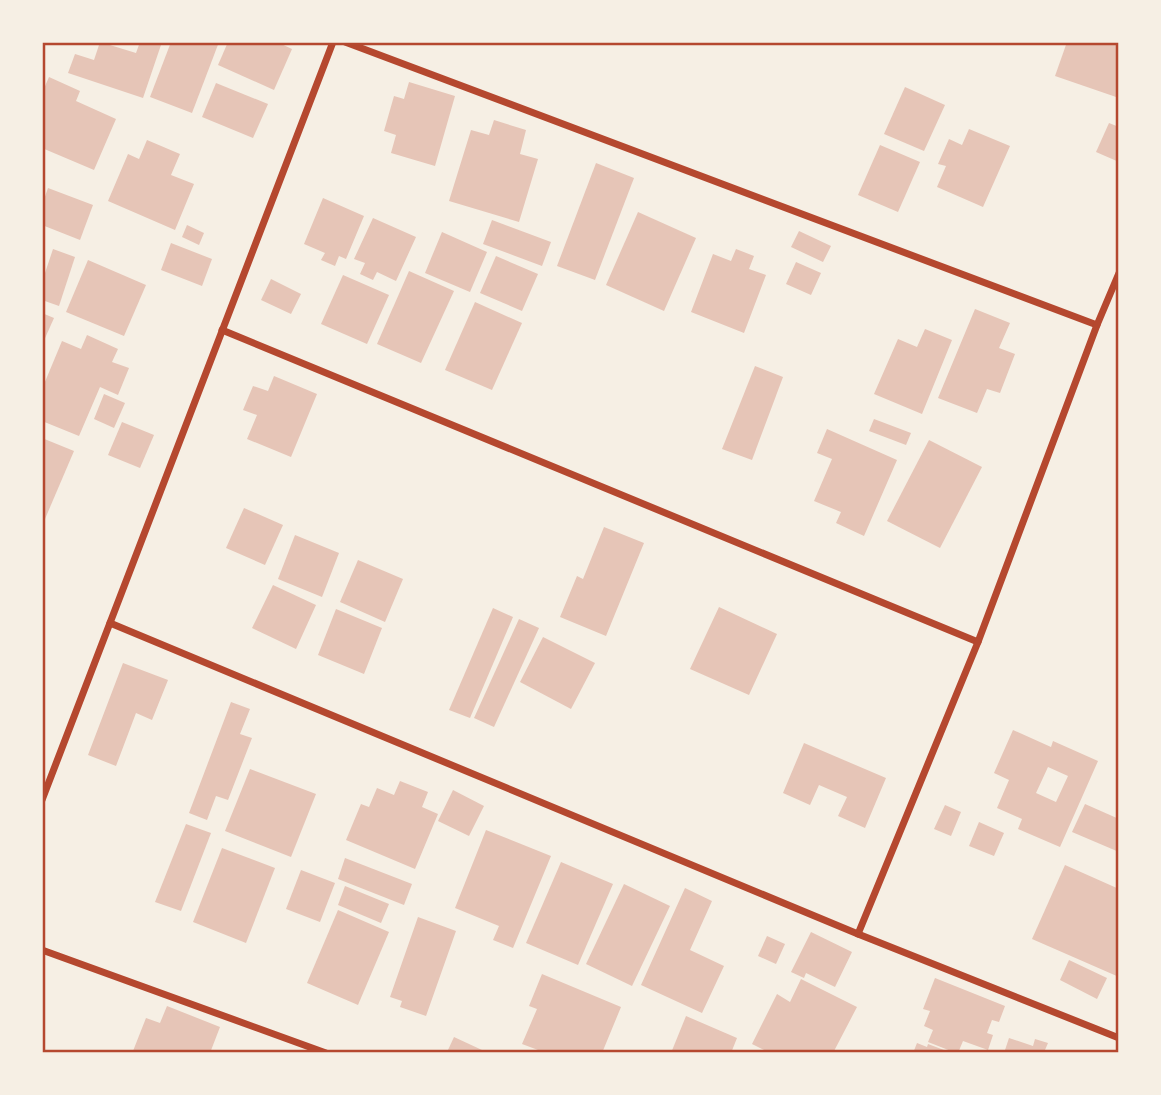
<svg xmlns="http://www.w3.org/2000/svg" width="1161" height="1095" font-family="'Varela Round',sans-serif">
	<style>
		.building { fill: #e6c5b7; fill-rule: evenodd }
		.lines { fill: none; stroke-linecap: round; stroke-linejoin: round }
		.minor { stroke: #b5482f; stroke-width: 7 }
		.neatline { fill: none; stroke: #b5482f; stroke-width: 2.5 }
	</style>
	<rect width="100%" height="100%" fill="#f6efe4"/>
	<g class="building">
		<polygon points="100,42 136,53 140,42 162,42 143,98 68,73 75,54 94,60"/>
		<polygon points="171,42 219,42 192,113 150,97"/>
		<polygon points="228,42 277,42 292,49 274,90 218,65"/>
		<polygon points="1067,42 1119,42 1119,98 1055,76"/>
		<polygon points="49,77 80,91 76,101 116,119 94,170 42,148 42,93"/>
		<polygon points="409,82 455,96 435,166 391,153 396,135 384,131 394,96 404,99"/>
		<polygon points="216,83 268,104 253,138 202,117"/>
		<polygon points="905,87 945,105 924,151 884,134"/>
		<polygon points="494,120 526,130 520,154 538,159 519,222 449,201 471,130 489,135"/>
		<polygon points="1109,123 1119,127 1119,162 1096,152"/>
		<polygon points="969,129 1010,146 983,207 937,187 946,166 938,164 949,139 962,145"/>
		<polygon points="147,140 180,154 171,175 194,184 175,230 108,201 128,154 139,159"/>
		<polygon points="880,145 920,162 898,212 858,195"/>
		<polygon points="596,163 634,178 595,280 557,266"/>
		<polygon points="48,188 93,205 80,240 42,225 42,205"/>
		<polygon points="323,198 364,216 346,259 339,256 335,266 321,260 325,253 304,244"/>
		<polygon points="638,212 696,238 664,311 606,285"/>
		<polygon points="373,218 416,237 396,281 377,272 373,280 360,274 365,263 354,259"/>
		<polygon points="492,220 551,242 542,266 483,244"/>
		<polygon points="187,225 204,233 199,245 182,237"/>
		<polygon points="799,231 831,246 823,262 791,247"/>
		<polygon points="442,232 487,252 470,292 425,273"/>
		<polygon points="171,243 212,259 202,286 161,270"/>
		<polygon points="53,249 75,257 59,306 42,300 42,282"/>
		<polygon points="736,249 754,256 749,269 766,275 744,333 691,312 713,254 731,261"/>
		<polygon points="496,256 538,274 522,311 480,293"/>
		<polygon points="88,260 146,285 124,336 66,312"/>
		<polygon points="796,262 821,273 811,295 786,284"/>
		<polygon points="409,271 454,291 421,363 377,344"/>
		<polygon points="343,275 389,295 367,344 321,324"/>
		<polygon points="271,279 301,294 291,314 261,300"/>
		<polygon points="475,302 522,323 492,390 445,370"/>
		<polygon points="975,309 1010,323 999,348 1015,354 1000,393 987,389 977,413 938,398"/>
		<polygon points="42,313 54,318 42,345"/>
		<polygon points="925,329 952,340 922,414 874,394 898,339 917,347"/>
		<polygon points="87,335 118,349 112,362 129,368 118,395 100,387 79,436 42,421 42,389 62,341 81,349"/>
		<polygon points="755,366 783,377 752,460 722,449"/>
		<polygon points="274,376 317,394 291,457 247,439 257,415 243,410 253,386 268,391"/>
		<polygon points="104,394 125,403 114,428 94,419"/>
		<polygon points="874,419 911,433 906,445 869,431"/>
		<polygon points="122,422 154,435 140,468 108,455"/>
		<polygon points="827,429 897,460 864,536 836,523 841,512 814,501 832,459 817,453"/>
		<polygon points="42,438 74,451 42,526"/>
		<polygon points="929,440 982,467 940,548 887,521"/>
		<polygon points="244,508 283,525 265,565 226,548"/>
		<polygon points="604,527 644,543 606,636 560,617 577,576 583,579"/>
		<polygon points="295,535 339,553 322,597 278,579"/>
		<polygon points="358,560 403,579 385,622 340,602"/>
		<polygon points="273,585 316,605 296,649 252,628"/>
		<polygon points="719,607 777,634 749,695 690,669"/>
		<polygon points="493,608 513,617 470,718 449,710"/>
		<polygon points="336,609 382,628 364,674 318,655"/>
		<polygon points="519,619 539,628 494,727 474,718"/>
		<polygon points="543,637 595,663 571,709 520,682"/>
		<polygon points="123,663 168,680 152,720 136,713 116,766 88,755"/>
		<polygon points="231,702 250,709 240,734 252,738 228,800 216,796 207,820 189,813"/>
		<path d="M1013,730L1051,747L1053,741L1098,761L1060,847L1018,829L1022,819L997,808L1009,780L994,773ZM1048,767L1068,776L1056,802L1036,793Z"/>
		<polygon points="804,743 886,778 865,828 838,816 847,797 819,785 810,805 783,793"/>
		<polygon points="250,769 316,794 291,857 225,831"/>
		<polygon points="400,781 428,792 422,807 438,814 415,869 346,840 361,804 369,807 377,788 394,795"/>
		<polygon points="453,790 484,806 469,836 438,821"/>
		<polygon points="1085,804 1119,819 1119,852 1072,832"/>
		<polygon points="945,805 961,812 951,836 934,829"/>
		<polygon points="979,822 1004,833 994,856 969,846"/>
		<polygon points="186,824 211,833 181,911 155,902"/>
		<polygon points="486,830 551,856 513,948 493,940 499,926 455,908"/>
		<polygon points="222,848 275,868 246,943 193,922"/>
		<polygon points="345,858 412,884 404,905 338,879"/>
		<polygon points="561,862 613,884 578,965 526,943"/>
		<polygon points="1065,865 1119,889 1119,977 1032,939"/>
		<polygon points="301,870 335,883 320,922 286,909"/>
		<polygon points="624,884 670,906 632,986 586,964"/>
		<polygon points="345,886 389,904 381,923 338,905"/>
		<polygon points="685,888 712,901 690,950 724,966 702,1013 641,985"/>
		<polygon points="338,910 389,932 358,1005 307,983"/>
		<polygon points="418,917 456,931 426,1016 400,1007 402,1001 390,997"/>
		<polygon points="811,932 852,952 835,987 806,973 804,978 791,972"/>
		<polygon points="767,936 785,944 776,964 758,956"/>
		<polygon points="1069,960 1107,978 1097,999 1060,980"/>
		<polygon points="542,974 621,1007 602,1053 546,1053 522,1044 537,1009 529,1006"/>
		<polygon points="935,978 1005,1006 999,1022 992,1020 987,1033 993,1035 988,1050 963,1041 958,1053 956,1053 928,1042 933,1030 924,1026 930,1011 923,1009"/>
		<polygon points="801,979 857,1007 833,1053 770,1053 752,1044 777,994 790,1002"/>
		<polygon points="167,1006 220,1027 210,1053 138,1053 133,1051 146,1018 160,1023"/>
		<polygon points="686,1016 737,1038 731,1053 671,1053"/>
		<polygon points="454,1037 482,1050 481,1053 454,1053 448,1050"/>
		<polygon points="1009,1038 1033,1046 1035,1039 1048,1043 1045,1050 1054,1053 1004,1053"/>
		<polygon points="917,1043 927,1047 928,1044 952,1053 913,1053"/>
	</g>
	<g class="lines">
		<g class="minor">
			<polyline points="345,42 1097,325"/>
			<polyline points="222,330 978,642"/>
			<polyline points="110,623 858,934 1119,1038"/>
			<polyline points="42,800 333,42"/>
			<polyline points="858,934 978,642 1097,325 1119,273"/>
			<polyline points="42,950 326,1053"/>
		</g>
	</g>
	<rect width="1161" height="1095" fill="none" stroke="#f6efe4" stroke-width="88"/>
	<rect x="44" y="44" width="1073" height="1007" class="neatline"/>
</svg>
